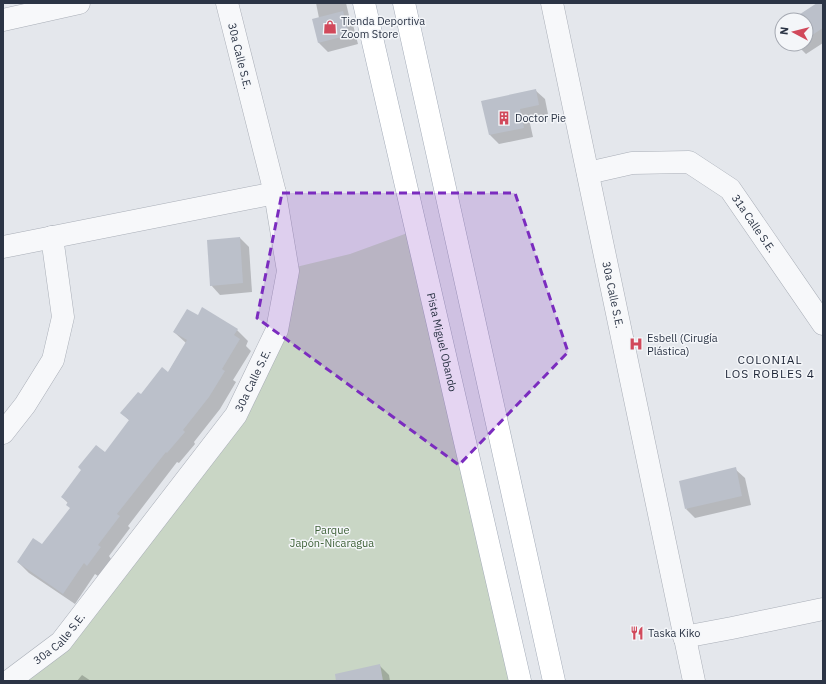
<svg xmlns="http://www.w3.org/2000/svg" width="826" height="684" font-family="'IBM Plex Sans',sans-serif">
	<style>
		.green { fill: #c9d6c5 }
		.shadow { fill: #0003 }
		.building { fill: #bbc0ca }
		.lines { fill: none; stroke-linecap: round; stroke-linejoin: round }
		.minor-casing { stroke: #a9aeb7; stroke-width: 23 }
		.major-casing { stroke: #a3abb8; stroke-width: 23 }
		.minor { stroke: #f7f8fa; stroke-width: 22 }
		.major { stroke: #fff; stroke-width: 22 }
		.marked { fill: #7b2cbf; fill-opacity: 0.2; stroke: #7b2cbf; stroke-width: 3; stroke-dasharray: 8 5; stroke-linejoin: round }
		.labels { text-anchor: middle; stroke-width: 3; stroke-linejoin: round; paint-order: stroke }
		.poi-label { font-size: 11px; fill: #2b3445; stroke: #f4f6f9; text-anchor: start }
		.street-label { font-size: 11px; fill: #2b3445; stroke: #f4f6f9 }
		.park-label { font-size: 11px; fill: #3f6138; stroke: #f4f6f9 }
		.neighbourhood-label { font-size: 12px; letter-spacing: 1px; fill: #1d2536; stroke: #f4f6f9 }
	</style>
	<rect width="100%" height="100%" fill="#e4e7ec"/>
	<polygon class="green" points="413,231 513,681 18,681 243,417 296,267 350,254"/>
	<g class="shadow">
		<polygon points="316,3 346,3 350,20 352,21 358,44 328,52 319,43 319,18"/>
		<polygon points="819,3 823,3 823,43 806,54 796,44 806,44 806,20 793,20"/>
		<polygon points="535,90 545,99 548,114 529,119 533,137 499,144 490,135 482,102"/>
		<polygon points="240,238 249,247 252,292 220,295 211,285"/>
		<polygon points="198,316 237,330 248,341 246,346 251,351 233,380 236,382 220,409 194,442 195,444 179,463 177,462 128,526 130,528 109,556 111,559 98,576 95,574 75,604 29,573 18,562 42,546 71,508 68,503 62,497 105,454 130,421 122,413 141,395 168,373 186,343 174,332"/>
		<polygon points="735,469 745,478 751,505 695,518 686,509"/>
		<polygon points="380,666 389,675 390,681 350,681"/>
		<polygon points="82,675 91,681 77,681"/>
	</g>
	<g class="building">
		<polygon points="817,3 823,3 823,28 806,39 806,20 791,20"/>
		<polygon points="343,11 349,35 318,43 312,19"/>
		<polygon points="536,89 539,105 520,109 524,128 489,135 481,101"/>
		<polygon points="240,237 243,283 210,286 207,240"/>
		<polygon points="202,307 238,329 234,335 240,339 222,369 225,371 209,397 183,430 185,432 167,453 166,452 117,514 120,516 98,545 101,547 87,566 84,563 63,594 17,562 33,538 42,544 70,508 66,505 68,502 61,497 81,470 78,467 96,445 105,452 129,420 120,413 138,392 141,394 162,367 168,372 187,340 173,332 187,309 198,315"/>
		<polygon points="736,467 742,496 685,509 679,481"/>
		<polygon points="380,664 383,681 336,681 335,674"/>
	</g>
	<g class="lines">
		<g class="minor-casing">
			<g id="minor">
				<path id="s1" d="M552,3L694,681"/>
				<polyline points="3,20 79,3"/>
				<path id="s2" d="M588,173L632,163L689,162L730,189L823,324"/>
				<polyline points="3,247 275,193"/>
				<polyline points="3,433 25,405 53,360 63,317 52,237"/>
				<polyline points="684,637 732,628 823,609"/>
				<path id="s3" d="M9,681L61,642L236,415L277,330L288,271L275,193L227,3"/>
			</g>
		</g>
		<g class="major-casing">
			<g id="major">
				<path id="s4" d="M364,3L520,681"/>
				<polyline points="404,3 554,681"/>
			</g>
		</g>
		<use href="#minor" class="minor"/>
		<use href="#major" class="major"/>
	</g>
	<path class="marked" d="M282,193H515L568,352L459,465L257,318Z"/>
	<defs>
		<g id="shop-bare" transform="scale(1.08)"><path d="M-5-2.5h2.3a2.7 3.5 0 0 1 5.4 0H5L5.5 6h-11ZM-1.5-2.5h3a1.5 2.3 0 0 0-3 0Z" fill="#d1495b" stroke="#f4f6f9" stroke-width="2.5" paint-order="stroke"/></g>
		<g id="building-bare" transform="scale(1.08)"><path d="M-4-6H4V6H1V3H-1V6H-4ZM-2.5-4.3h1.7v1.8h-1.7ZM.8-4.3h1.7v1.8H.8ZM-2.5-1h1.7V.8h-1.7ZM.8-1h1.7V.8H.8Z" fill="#d1495b" stroke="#f4f6f9" stroke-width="2.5" paint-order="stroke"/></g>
		<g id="hospital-bare" transform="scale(1.08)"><path d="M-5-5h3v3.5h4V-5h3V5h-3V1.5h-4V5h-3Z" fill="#d1495b" stroke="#f4f6f9" stroke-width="2.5" paint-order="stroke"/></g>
		<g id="restaurant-bare" transform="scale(1.08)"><path d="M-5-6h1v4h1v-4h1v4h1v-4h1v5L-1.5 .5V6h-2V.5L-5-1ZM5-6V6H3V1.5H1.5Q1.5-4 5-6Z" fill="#d1495b" stroke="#f4f6f9" stroke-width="2.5" paint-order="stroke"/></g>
	</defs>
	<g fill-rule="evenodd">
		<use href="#shop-bare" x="330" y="27"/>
		<use href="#building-bare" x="504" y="118"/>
		<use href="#hospital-bare" x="636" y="344"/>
		<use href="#restaurant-bare" x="637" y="633"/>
	</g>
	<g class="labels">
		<g class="poi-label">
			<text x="341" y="25">Tienda Deportiva<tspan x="341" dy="13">Zoom Store</tspan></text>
			<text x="515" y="122">Doctor Pie</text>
			<text x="647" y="342">Esbell (Cirugía<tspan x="647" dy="13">Plástica)</tspan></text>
			<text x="648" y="637">Taska Kiko</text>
		</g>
		<g class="street-label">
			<text transform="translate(240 56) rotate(76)" y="4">30a Calle S.E.</text>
			<text dy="4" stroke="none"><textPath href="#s2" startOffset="193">31a Calle S.E.</textPath></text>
			<text dy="4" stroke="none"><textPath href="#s1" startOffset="298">30a Calle S.E.</textPath></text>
			<text dy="4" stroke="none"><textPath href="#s4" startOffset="348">Pista Miguel Obando</textPath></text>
			<text dy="4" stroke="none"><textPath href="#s3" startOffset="390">30a Calle S.E.</textPath></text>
			<text dy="4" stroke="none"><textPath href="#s3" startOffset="66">30a Calle S.E.</textPath></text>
		</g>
		<g class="park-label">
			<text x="332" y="534">Parque<tspan x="332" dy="13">Japón-Nicaragua</tspan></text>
		</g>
		<g class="neighbourhood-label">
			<text x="770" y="364">COLONIAL<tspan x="770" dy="14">LOS ROBLES 4</tspan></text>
		</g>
	</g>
	<rect width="826" height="684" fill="none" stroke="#2b3445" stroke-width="8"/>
	<g transform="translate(794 32) rotate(277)"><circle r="19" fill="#f4f6f9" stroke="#a4a8b1"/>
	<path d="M0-3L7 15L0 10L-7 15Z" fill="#d1495b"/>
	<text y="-6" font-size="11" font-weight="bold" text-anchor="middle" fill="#2b3445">N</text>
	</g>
</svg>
